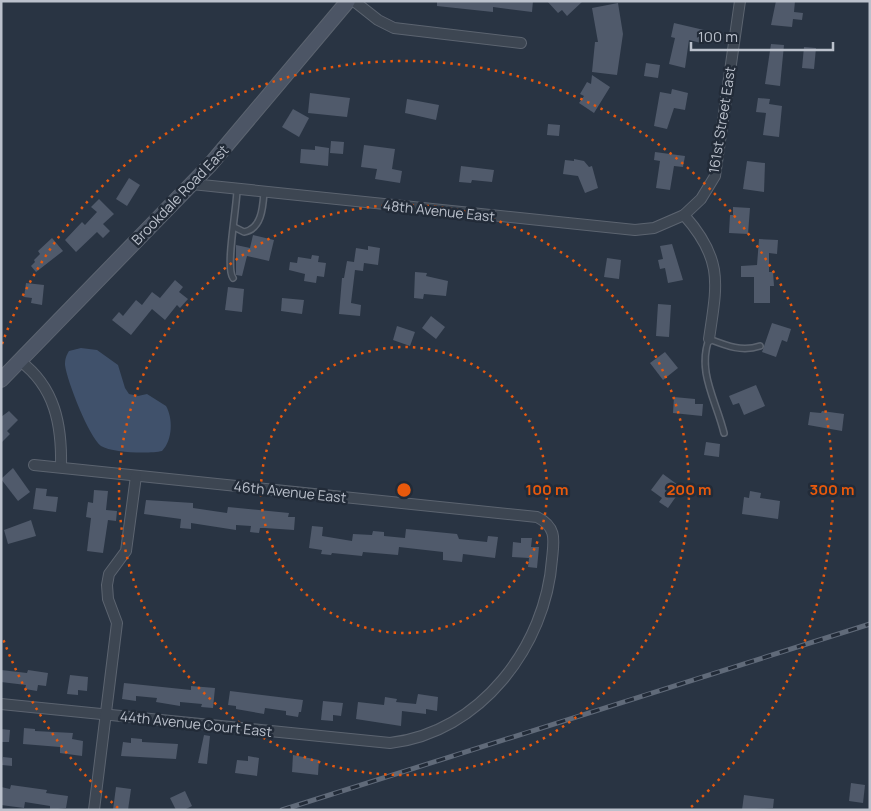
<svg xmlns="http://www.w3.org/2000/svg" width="871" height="811" font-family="Manrope,sans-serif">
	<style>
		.water { fill: #40516b }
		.building { fill: #505a6b }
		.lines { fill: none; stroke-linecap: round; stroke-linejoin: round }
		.lane-casing { stroke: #5c6470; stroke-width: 8 }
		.street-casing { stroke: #5c6470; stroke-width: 12 }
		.secondary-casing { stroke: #5c6470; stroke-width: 16 }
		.lane { stroke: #3d4652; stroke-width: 5 }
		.street { stroke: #3d4652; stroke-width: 10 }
		.secondary { stroke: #4c5565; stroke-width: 14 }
		.rail-casing { stroke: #606a79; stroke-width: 5 }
		.rail { stroke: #222b38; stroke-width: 3; stroke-dasharray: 9; stroke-linecap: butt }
		.ring { fill: none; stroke: #e8590c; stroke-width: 2.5; stroke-dasharray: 2.5 5 }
		.labels { text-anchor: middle; stroke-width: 5; stroke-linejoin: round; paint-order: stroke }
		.street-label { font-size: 14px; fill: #bbc1cc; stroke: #222b38 }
		.centre { fill: #e8590c; stroke: #222b38; stroke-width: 2.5 }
		.ring-label { font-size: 15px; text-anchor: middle; font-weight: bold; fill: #e8590c; stroke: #222b38; stroke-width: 5; stroke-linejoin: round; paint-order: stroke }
	</style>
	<rect width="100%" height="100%" fill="#293443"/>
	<path class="water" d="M81,348L97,350L118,365L125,388L129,394L138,396L147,394L166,406C173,418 173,440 162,451C150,454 112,453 101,446C89,437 67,381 65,365C65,359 66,356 69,351Z"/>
	<g class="building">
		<polygon points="437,1 533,1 532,12 493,7 493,12 437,6"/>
		<polygon points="547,1 583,1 567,16 562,10 558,13"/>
		<polygon points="776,1 795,1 794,12 803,13 802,20 793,19 792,27 771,25"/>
		<polygon points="618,3 623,34 617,75 592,72 595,42 598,42 592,8"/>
		<polygon points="674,23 704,30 701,43 689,40 685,68 669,64 675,38 671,37"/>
		<polygon points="771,44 784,45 780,86 765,84"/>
		<polygon points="804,47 816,48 814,69 802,68"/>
		<polygon points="646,63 660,65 658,78 644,76"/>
		<polygon points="592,75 610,87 594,113 579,103 584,96 580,94 587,82 591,84"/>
		<polygon points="672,89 688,93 685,110 674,108 667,129 654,126 660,92 671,94"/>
		<polygon points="310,93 350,98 347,117 308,113"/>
		<polygon points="758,98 770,99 769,104 782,106 779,137 763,135 766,113 756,112"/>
		<polygon points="407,99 439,105 436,120 405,113"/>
		<polygon points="293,109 309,118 299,137 282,127"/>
		<polygon points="548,124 560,125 559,136 547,135"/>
		<polygon points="331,141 344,142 343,154 330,153"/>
		<polygon points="364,145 395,149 392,169 402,171 400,183 375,179 377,169 361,167"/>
		<polygon points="315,146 329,148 328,166 300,163 301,149 315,150"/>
		<polygon points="655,152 685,156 683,167 674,166 670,190 656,188 660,161 654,160"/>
		<polygon points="574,159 584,161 589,167 592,166 598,188 585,193 578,176 563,174 565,160 574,161"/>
		<polygon points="747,161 765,163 764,192 743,189"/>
		<polygon points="461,166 494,170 492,182 472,180 471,183 459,182"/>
		<polygon points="129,178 140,185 127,206 116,199"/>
		<polygon points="99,199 114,214 103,224 110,231 103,238 97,232 76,252 65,240 82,222 85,225 97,212 91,207"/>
		<polygon points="733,207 750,208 748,234 729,233 730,215 733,215"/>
		<polygon points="253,235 274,240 269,261 247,256 242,276 236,275 236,245 250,248"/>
		<polygon points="52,238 63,251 36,272 31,266 35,262 34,260 40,254 38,251"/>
		<polygon points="759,239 778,240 777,254 769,253 769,272 773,272 774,286 770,286 770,303 754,303 754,277 741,277 741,266 757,265"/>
		<polygon points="672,244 683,280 668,283 665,268 660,269 658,260 663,259 660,246"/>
		<polygon points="368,246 380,248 378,265 364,263 363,271 355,270 351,303 361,305 360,316 339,314 342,278 344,278 347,261 354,262 356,248 368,250"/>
		<polygon points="312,255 319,256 318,262 326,263 324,277 317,276 316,283 304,281 305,274 289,270 290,262 297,263 298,257 311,259"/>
		<polygon points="607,258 621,260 619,279 604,277"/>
		<polygon points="415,272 427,273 426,276 448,281 446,296 424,294 423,299 414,298"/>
		<polygon points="175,280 183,287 179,292 188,299 180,308 177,305 165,320 152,309 131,335 112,320 119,312 123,316 136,300 142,305 152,292 160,298"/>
		<polygon points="26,283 44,285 42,305 31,303 32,298 24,297"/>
		<polygon points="228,287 244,289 242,312 225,310"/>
		<polygon points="282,298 304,300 302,314 281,311"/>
		<polygon points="658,304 671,305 669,337 656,336"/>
		<polygon points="431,316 445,327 436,339 422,328"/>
		<polygon points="772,323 791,329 787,342 782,340 776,357 762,352"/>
		<polygon points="397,326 415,332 410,346 393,340"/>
		<polygon points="665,352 678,368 663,380 650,363"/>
		<polygon points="756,385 765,406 744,415 739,403 733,405 729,396"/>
		<polygon points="674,397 695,399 695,404 703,404 702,416 673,413"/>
		<polygon points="9,411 18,420 7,431 10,434 1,443 1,417"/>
		<polygon points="822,411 844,414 842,431 808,425 810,412 821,413"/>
		<polygon points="706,442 720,444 719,457 704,455"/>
		<polygon points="13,468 30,492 18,501 1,479"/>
		<polygon points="663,474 682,488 668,508 659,502 662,498 651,490"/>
		<polygon points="36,488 47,489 46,496 58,497 56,512 33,509"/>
		<polygon points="94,490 108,491 106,510 117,511 116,521 108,520 103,553 87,551 91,518 86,517 88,502 93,503"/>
		<polygon points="750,491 761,493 760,498 780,501 778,519 742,514 744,497 749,498"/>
		<polygon points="146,500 193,503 193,508 227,513 228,507 289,513 288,517 295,517 294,530 265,528 260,528 259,533 250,532 251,526 236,525 236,530 191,523 191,529 180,528 181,519 144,514"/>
		<polygon points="31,520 36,536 8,544 4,530"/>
		<polygon points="312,526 323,527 322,536 352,541 353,534 372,535 373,531 384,532 384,536 405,538 406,529 457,534 459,539 487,542 488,536 498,537 495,558 463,554 462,562 443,560 443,552 399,547 398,555 363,552 362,556 332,553 331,555 321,554 322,550 309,548"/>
		<polygon points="521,538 532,538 531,547 539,547 537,568 528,567 529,558 512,557 513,542 521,543"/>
		<polygon points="1,670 27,673 28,670 48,673 46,686 38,685 37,691 25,689 26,685 1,682"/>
		<polygon points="70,675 88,677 87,691 78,690 78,695 67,694"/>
		<polygon points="124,683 191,690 191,686 215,688 213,708 201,707 202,704 180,702 180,706 156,702 157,698 136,696 136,701 122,699"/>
		<polygon points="230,691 303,700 301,712 299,712 298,717 286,715 286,711 265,708 264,714 236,709 236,706 228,705"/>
		<polygon points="418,694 438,697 437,711 426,709 426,714 402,711 401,726 356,719 358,702 384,705 385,697 397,699 396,702 416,704"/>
		<polygon points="323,701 343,703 341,716 333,715 333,721 321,720"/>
		<polygon points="24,728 35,729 35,731 73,733 72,739 83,741 82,756 60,753 60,747 23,744"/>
		<polygon points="1,729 10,730 9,742 1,742"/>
		<polygon points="204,735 210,736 207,764 198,763"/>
		<polygon points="131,738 142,739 142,742 178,744 176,759 121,756 123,742 131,743"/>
		<polygon points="293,755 319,760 318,775 292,772"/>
		<polygon points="248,756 259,758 257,776 235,773 237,760 248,761"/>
		<polygon points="3,757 12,758 12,766 2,765"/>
		<polygon points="851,783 865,785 863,803 849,801"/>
		<polygon points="11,785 47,790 46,793 68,796 66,808 50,810 50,806 25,802 24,808 1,805 1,787 10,789"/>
		<polygon points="116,787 131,789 128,810 113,810"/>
		<polygon points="185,791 192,806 184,810 176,810 170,798"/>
		<polygon points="744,795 774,799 773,808 742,810"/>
	</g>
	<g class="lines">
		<g class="lane-casing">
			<g id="lane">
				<path d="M234,227L244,232C262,229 263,206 264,192"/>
				<path d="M233,278C225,267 237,208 237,189"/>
				<path d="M724,433C716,400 697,372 709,339C727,346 742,352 760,346"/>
			</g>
		</g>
		<g class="street-casing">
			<g id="street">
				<polyline points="354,1 378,20 394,28 521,43"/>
				<polyline points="192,184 635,230 654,228 684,215"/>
				<path d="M709,339C717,284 724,260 684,215L701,199L715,176L740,1"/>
				<path d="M20,361C55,387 62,425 61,467"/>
				<path d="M1,704L390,743C480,733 546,646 552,559C554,540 557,527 537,517L34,465"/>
				<polyline points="94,810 117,623 108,599 107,585 109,574 126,551 136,476"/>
			</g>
		</g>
		<g class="secondary-casing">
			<polyline id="secondary" points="1,380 209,166 348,1"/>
		</g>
		<use href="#lane" class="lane"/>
		<use href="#street" class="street"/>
		<use href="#secondary" class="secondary"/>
		<g class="rail-casing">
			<polyline id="rail" points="282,810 870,624"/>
		</g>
		<use href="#rail" class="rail"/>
	</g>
	<g class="ring">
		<circle cx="404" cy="490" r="143"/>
		<circle cx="404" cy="490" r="285"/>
		<path d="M118 808A428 428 0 0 1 2 636M2 344A428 428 0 1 1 690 808"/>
	</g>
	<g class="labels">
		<g class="street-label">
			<text transform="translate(722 120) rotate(-81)" y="5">161st Street East</text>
			<text transform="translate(180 195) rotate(-46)" y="5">Brookdale Road East</text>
			<text transform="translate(439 211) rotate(6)" y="5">48th Avenue East</text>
			<text transform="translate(290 492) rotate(6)" y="5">46th Avenue East</text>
			<text transform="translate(196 724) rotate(6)" y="5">44th Avenue Court East</text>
		</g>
	</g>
	<circle cx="404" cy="490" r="8" class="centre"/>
	<g class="ring-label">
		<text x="547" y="495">100 m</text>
		<text x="689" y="495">200 m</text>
		<text x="832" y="495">300 m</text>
	</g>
	<rect width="871" height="811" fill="none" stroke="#bbc1cc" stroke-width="5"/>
	<path d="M691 42v8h142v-8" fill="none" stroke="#bbc1cc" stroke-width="2.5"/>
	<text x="698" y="42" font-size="15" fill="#bbc1cc" stroke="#222b38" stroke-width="4" paint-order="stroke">100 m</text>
</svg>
